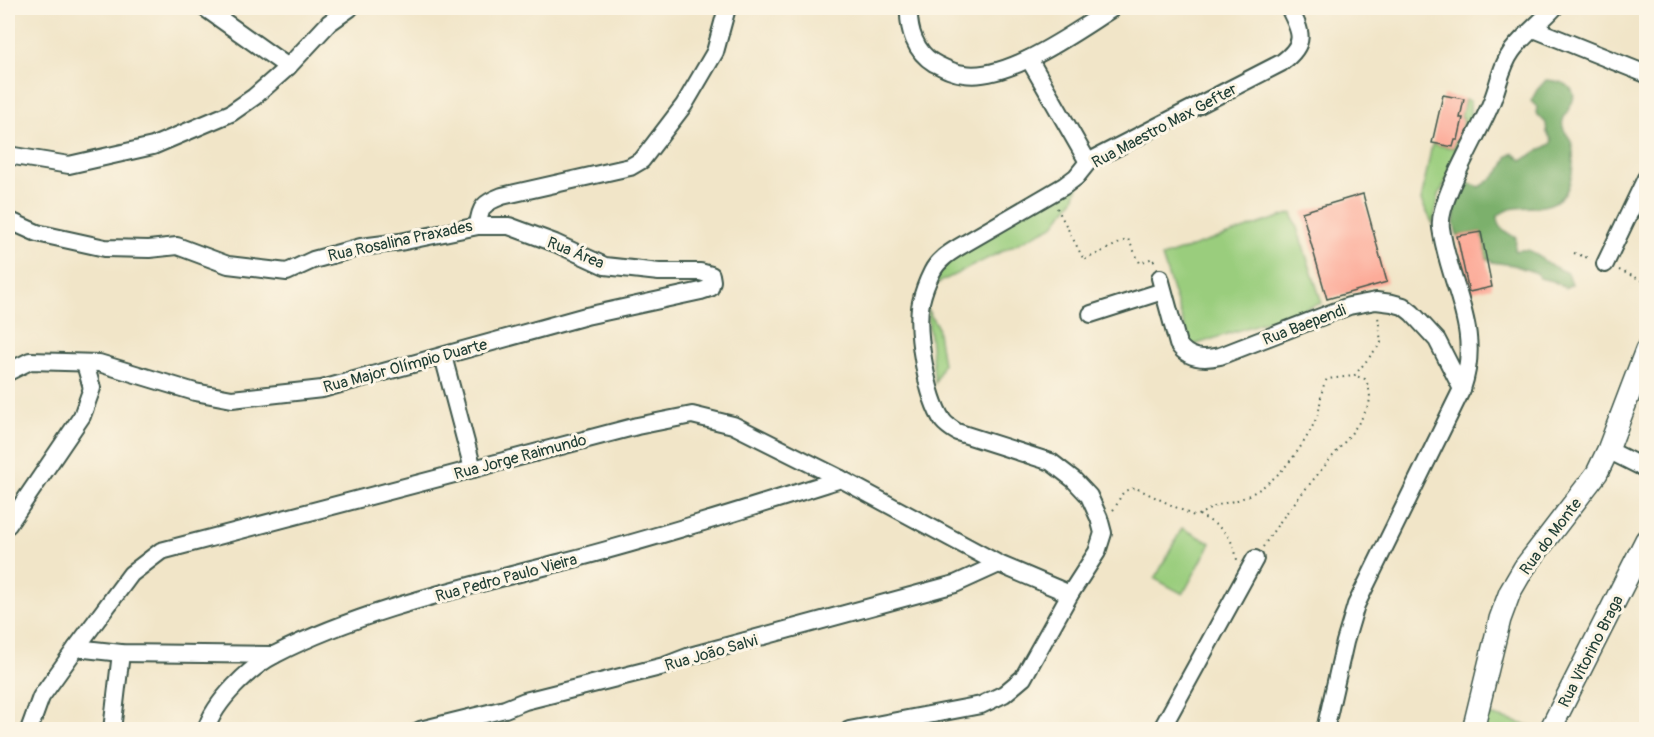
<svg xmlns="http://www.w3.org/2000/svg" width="1654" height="737" font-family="Pangolin,sans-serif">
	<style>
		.green { fill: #9acd7d; stroke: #5c8558; stroke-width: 1.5 }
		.forest { fill: #7bb06c; stroke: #4d7650; stroke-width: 1.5 }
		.building { fill: #fcab99 }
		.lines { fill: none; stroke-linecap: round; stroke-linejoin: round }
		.minor-casing { stroke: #3e564a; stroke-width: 20 }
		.major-casing { stroke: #3e564a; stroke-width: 24 }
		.path { stroke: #3e564a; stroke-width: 2; stroke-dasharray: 1.5 4.5; stroke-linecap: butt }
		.minor { stroke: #fff; stroke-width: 16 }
		.major { stroke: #fff; stroke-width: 21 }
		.labels { text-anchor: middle; stroke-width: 6; stroke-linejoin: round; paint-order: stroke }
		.street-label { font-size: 16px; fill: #1f3d34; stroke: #fcf5e5 }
	</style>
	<rect width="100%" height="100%" fill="#fcf5e5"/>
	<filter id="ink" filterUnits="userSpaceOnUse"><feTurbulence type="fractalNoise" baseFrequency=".0167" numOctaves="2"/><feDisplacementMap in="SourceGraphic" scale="12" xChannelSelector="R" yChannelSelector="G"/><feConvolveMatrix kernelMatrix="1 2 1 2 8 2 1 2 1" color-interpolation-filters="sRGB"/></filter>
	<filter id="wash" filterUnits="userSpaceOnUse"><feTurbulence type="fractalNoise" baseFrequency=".008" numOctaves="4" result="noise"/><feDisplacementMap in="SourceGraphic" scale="24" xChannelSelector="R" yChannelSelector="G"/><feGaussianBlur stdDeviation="1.35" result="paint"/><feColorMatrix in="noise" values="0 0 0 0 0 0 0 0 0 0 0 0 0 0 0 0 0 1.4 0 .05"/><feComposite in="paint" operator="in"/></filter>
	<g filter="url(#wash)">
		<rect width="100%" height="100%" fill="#f1e5c8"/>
		<g class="green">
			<polygon points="1465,100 1470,101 1471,131 1439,195 1433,224 1421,201 1432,144 1454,148 1455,141 1459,141 1464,118 1461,117"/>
			<polygon points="1083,170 1074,199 1053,226 926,289 933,270"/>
			<polygon points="1292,213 1322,303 1191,346 1162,257"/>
			<polygon points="927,309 937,326 943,364 935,383"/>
			<polygon points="1182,528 1211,543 1183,594 1155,579"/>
			<polygon points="1479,712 1541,729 1475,730"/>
		</g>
		<path class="forest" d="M1546,80C1555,81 1565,81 1571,89C1581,101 1559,115 1563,127C1564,132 1568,135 1570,139C1576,152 1573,182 1565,193C1545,218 1517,198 1498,216C1498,229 1506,232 1516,238L1515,251C1532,247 1534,254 1546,262C1553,267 1561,270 1568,273L1572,284L1565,288L1553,281L1539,278L1537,273L1513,265L1492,262L1486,258L1481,232L1457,236L1454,224L1455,206L1468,183L1480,187C1493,179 1503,171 1507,157L1513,153L1522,160L1551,144L1552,140L1547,133L1546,123L1536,113L1537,107L1531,101L1537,90Z"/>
		<g id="blocks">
			<g class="building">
				<polygon points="1443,95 1464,99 1460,118 1463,118 1458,140 1455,140 1453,147 1432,143"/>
				<polygon points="1363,194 1387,282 1327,299 1302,212"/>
				<polygon points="1481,232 1492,287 1469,292 1457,236"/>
			</g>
		</g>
	</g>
	<g filter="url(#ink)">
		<use href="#blocks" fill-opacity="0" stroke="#3e564a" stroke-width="1.5"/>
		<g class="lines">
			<g class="minor-casing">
				<g id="minor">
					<polyline points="205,8 288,67"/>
					<path d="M909,8C908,29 915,52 934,63C944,68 953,73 964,74C1009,81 1076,31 1113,8"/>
					<polyline points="1534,29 1646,74"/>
					<polyline points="1029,59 1088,162"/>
					<polyline points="8,155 69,165 153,146 231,113 254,97 288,67 329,23 350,8"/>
					<polyline points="8,220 37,233 105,248 149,249 177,246 228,265 287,272 313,260 361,247 400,242 478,226 509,226 555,243 605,266 659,272 700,272 711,275 712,281 710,288 701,291 586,316 322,389 232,399 195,392 99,363 30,361 8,372"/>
					<path d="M478,226C480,206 484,203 502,196L630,167L642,160L684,105L715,52L727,8"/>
					<polyline points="1605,264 1646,178"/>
					<path d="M1160,278L1178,344C1188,359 1203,360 1220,356L1349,306L1376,301L1392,303L1403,306L1412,313L1437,340L1462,389"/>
					<polyline points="1091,314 1163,291"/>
					<polyline points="443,356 473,469"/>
					<polyline points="1608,450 1646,469"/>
					<polyline points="8,525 82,416 92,388 85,364"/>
					<polyline points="76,648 121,653 274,655"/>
					<polyline points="29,730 41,697 76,648 131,574 161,551 637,426 692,415 733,425 841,479 999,564 1070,594"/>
					<polyline points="112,730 121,653"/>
					<path d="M206,730C214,702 250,667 276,654C366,608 468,587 566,561C658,537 749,508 841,479"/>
					<polyline points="420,730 505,709 525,701 664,666 690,656 955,584 999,564"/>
					<path d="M849,730L981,705L1004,694L1023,678L1070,594L1097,552L1103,533L1099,518L1089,496L1073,479L1051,462L957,432C952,429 947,426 943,421C927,398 915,330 921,302C923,293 928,280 932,272C938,260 949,253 959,247L1064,186L1076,177L1088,162L1281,63C1307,44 1302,33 1289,8"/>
					<polyline points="1161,730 1255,559"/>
					<path d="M1325,730L1345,642L1356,605L1462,389C1483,329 1449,286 1441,228C1437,200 1481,131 1492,101C1499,84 1501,66 1512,51C1524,35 1541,22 1554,8"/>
				</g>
			</g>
			<g class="major-casing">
				<g id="major">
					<polyline points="1473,730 1500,619 1510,592 1524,568 1597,473 1608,450 1646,350"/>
					<polyline points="1550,730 1646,540"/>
				</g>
			</g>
			<g class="path">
				<polyline points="1057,208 1084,260 1128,239 1140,263 1153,258 1155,264"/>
				<polyline points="1574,253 1591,259"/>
				<polyline points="1619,270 1646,282"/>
				<path d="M1113,510C1122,499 1118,490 1136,488L1194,516C1203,514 1210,508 1219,505C1227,502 1237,501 1245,497C1277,483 1302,450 1316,419C1322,407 1319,391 1327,379L1354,376L1381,343L1378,316"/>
				<path d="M1199,515C1220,526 1233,535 1237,560"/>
				<path d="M1263,547C1282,516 1305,490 1328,462C1341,446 1360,425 1368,406C1372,398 1369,386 1365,379L1356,376"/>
			</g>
			<use href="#minor" class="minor"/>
			<use href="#major" class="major"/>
		</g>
	</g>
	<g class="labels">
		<g class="street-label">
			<text transform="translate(1164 125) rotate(-28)" y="6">Rua Maestro Max Gefter</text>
			<text transform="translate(400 240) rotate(-12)" y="6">Rua Rosalina Praxades</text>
			<text transform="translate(576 252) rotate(22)" y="6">Rua Área</text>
			<text transform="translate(1304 324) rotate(-21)" y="6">Rua Baependi</text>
			<text transform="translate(405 365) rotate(-15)" y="6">Rua Major Olímpio Duarte</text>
			<text transform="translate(520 456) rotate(-15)" y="6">Rua Jorge Raimundo</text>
			<text transform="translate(1550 536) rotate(-53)" y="6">Rua do Monte</text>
			<text transform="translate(506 577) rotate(-15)" y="6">Rua Pedro Paulo Vieira</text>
			<text transform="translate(1590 651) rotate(-63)" y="6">Rua Vitorino Braga</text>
			<text transform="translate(711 652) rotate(-16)" y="6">Rua João Salvi</text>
		</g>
	</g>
	<rect width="1654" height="737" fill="none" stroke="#fcf5e5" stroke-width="30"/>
</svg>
